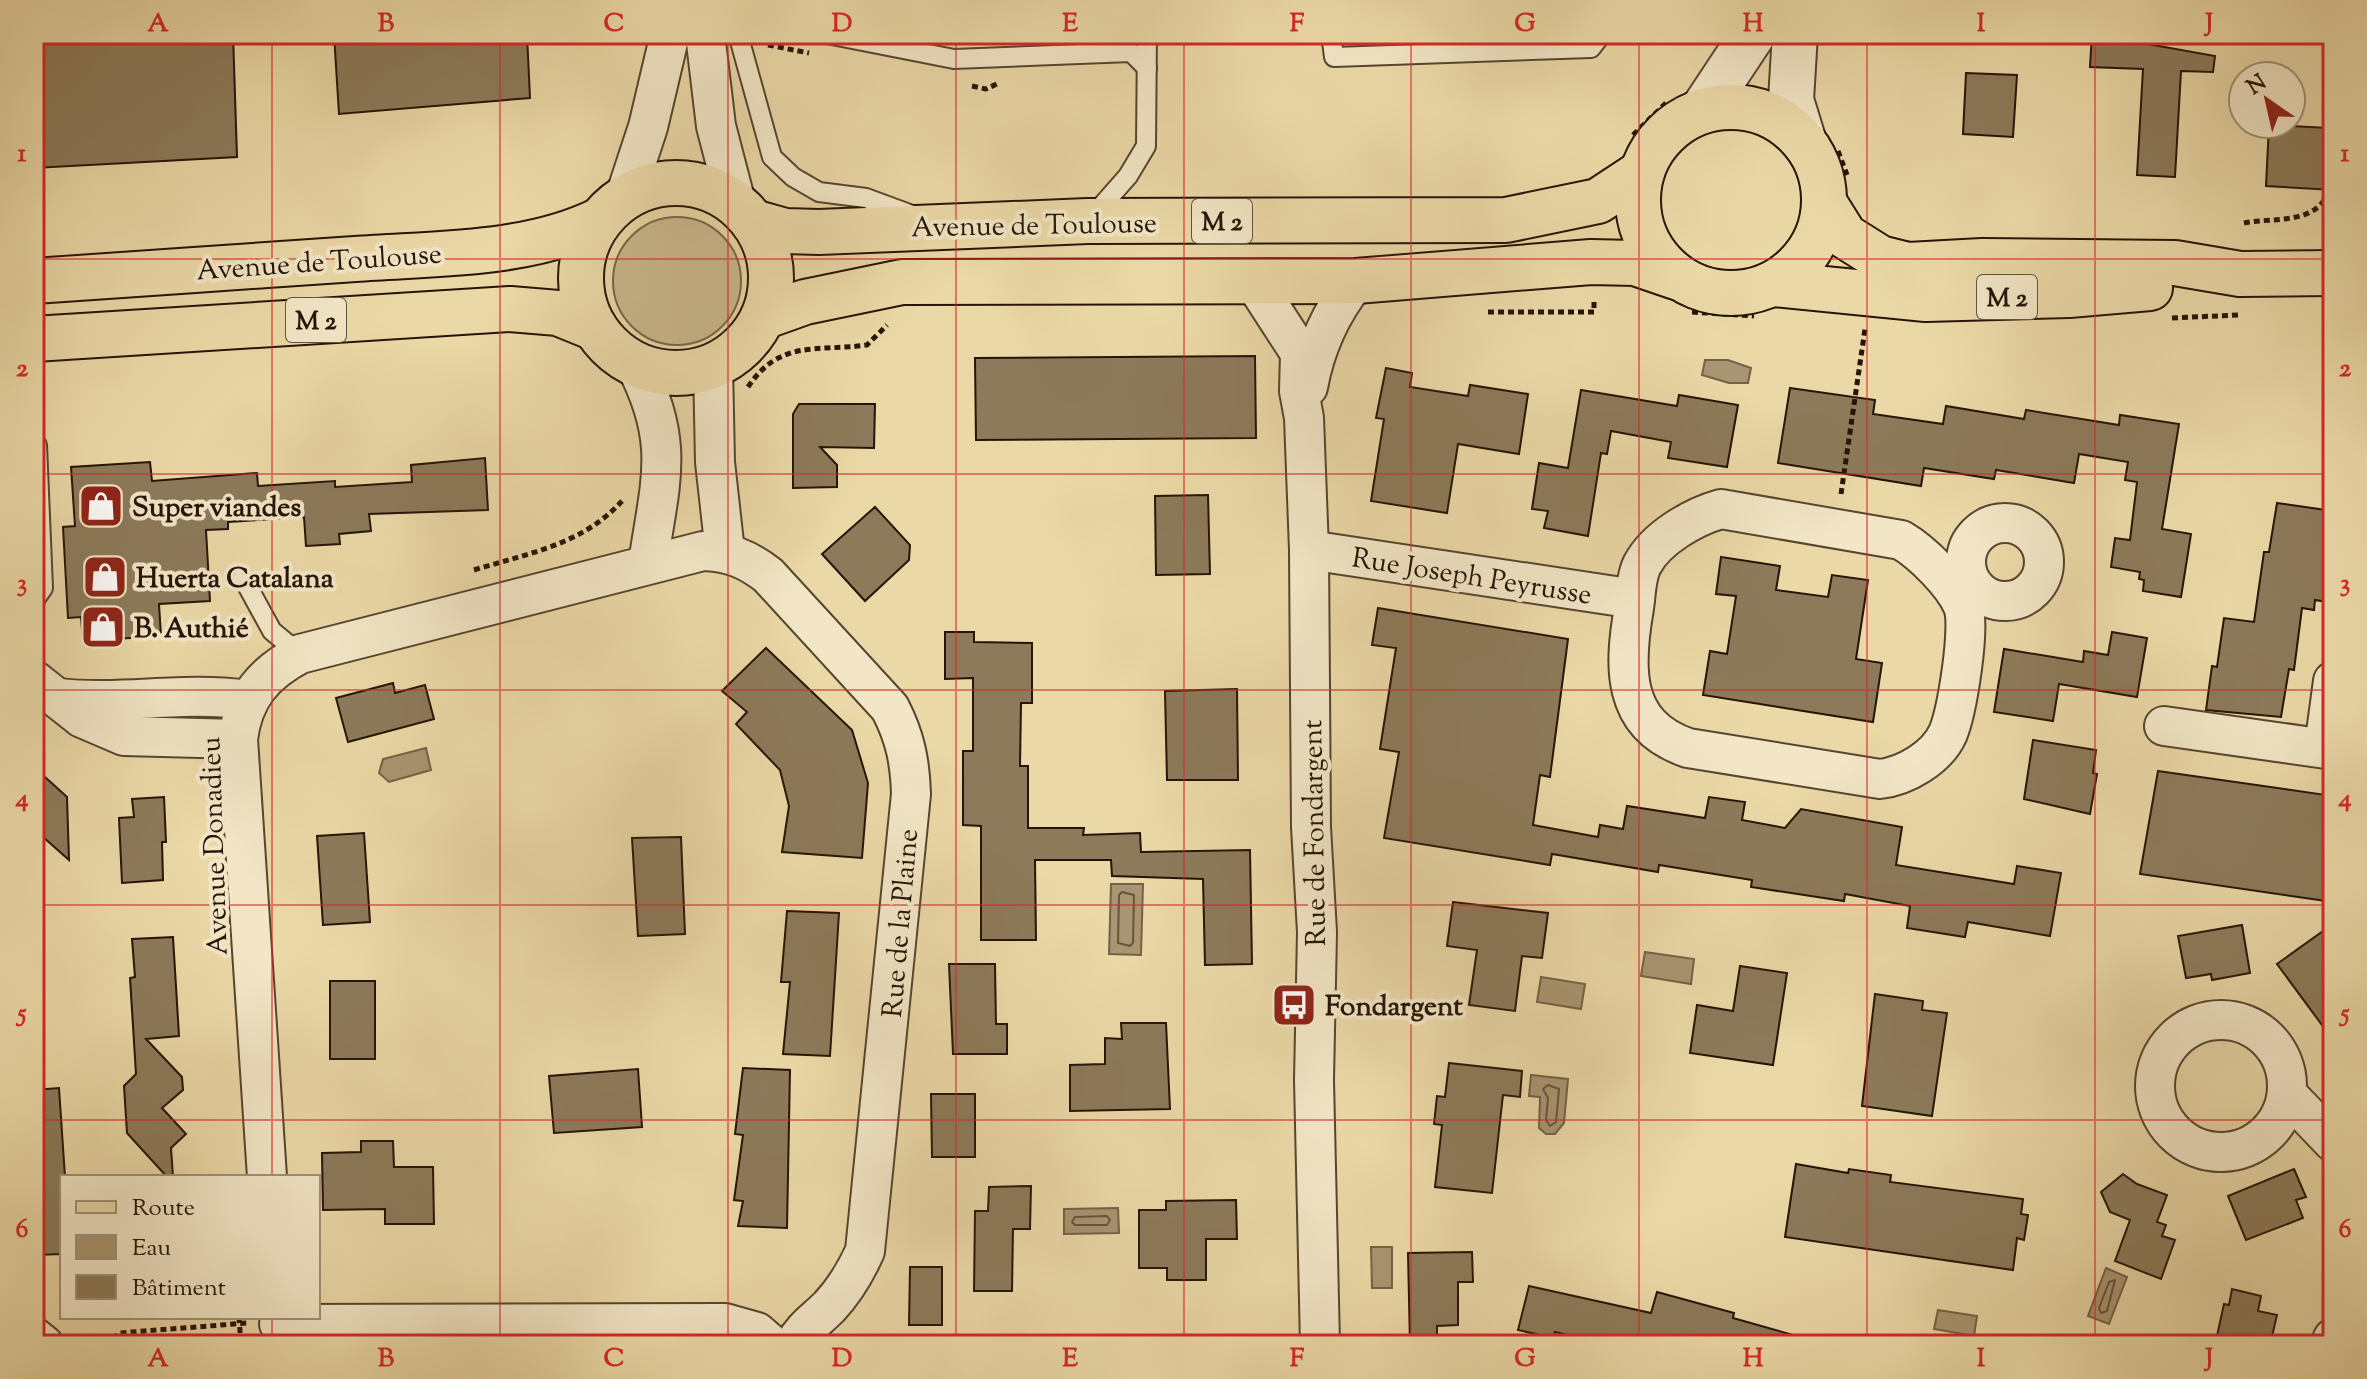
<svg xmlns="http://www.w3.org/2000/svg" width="2367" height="1379" font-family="'Sorts Mill Goudy',serif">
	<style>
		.green { fill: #c9b78c; stroke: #77664a; stroke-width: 2 }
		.water { fill: #a89571; stroke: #746147; stroke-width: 2 }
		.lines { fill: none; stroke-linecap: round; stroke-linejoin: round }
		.shore { stroke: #66543c; stroke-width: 2 }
		.building { fill: #8c7a5a; stroke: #251407; stroke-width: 2 }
		.service-casing { stroke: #56452f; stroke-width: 22 }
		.minor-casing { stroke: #56452f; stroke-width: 42 }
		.tertiary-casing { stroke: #56452f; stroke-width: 48 }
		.primary-casing { stroke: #251407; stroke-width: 48 }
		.path { stroke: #251407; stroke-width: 5; stroke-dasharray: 6 4; stroke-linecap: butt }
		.service { stroke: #f2e6c6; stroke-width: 18 }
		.minor { stroke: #f2e6c6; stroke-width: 38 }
		.tertiary { stroke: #f2e6c6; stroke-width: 44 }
		.primary { stroke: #ebd8a7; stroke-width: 44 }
		.grid { fill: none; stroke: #d62828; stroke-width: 2; stroke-opacity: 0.55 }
		.labels { text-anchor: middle; stroke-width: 8; stroke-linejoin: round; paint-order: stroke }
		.shield { fill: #f2e6c6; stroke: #625340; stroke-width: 2 }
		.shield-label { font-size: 26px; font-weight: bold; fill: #251407 }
		.street-label { font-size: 28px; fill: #251407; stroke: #f2e6c6 }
		.poi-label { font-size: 28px; font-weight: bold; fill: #251407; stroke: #f2e6c6; text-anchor: start }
		.neatline { fill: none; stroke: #d62828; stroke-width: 3 }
		.grid-label { font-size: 26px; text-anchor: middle; font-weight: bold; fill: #d62828 }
	</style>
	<rect width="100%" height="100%" fill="#ebd8a7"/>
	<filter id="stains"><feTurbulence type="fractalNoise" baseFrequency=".0025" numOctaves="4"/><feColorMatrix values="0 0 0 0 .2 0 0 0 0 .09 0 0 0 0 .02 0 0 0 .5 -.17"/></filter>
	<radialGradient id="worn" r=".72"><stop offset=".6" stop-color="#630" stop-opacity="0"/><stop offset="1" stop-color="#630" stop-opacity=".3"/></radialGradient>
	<circle class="green" cx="677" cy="281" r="64"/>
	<g class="water">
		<polygon points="1705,360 1728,360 1751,368 1748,383 1729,383 1702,375"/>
		<polygon points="426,748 431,770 389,782 379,773 383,759"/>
		<polygon points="1111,884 1143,884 1141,955 1109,954"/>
		<polygon points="1645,952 1694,959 1691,984 1641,976"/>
		<polygon points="1541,977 1585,984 1581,1009 1537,1002"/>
		<polygon points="1531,1075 1568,1079 1564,1123 1555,1134 1546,1134 1539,1128 1540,1097 1529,1096"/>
		<polygon points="1118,1208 1119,1233 1064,1234 1064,1209"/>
		<polygon points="1371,1247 1392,1247 1392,1288 1372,1288"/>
		<polygon points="2106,1268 2127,1277 2109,1324 2088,1316"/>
		<polygon points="1938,1310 1977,1316 1974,1336 1934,1329"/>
	</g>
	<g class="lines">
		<g class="shore">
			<polygon points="1122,892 1134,895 1133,943 1130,946 1118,943 1119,895"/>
			<polygon points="1548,1085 1559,1089 1556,1122 1550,1126 1546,1120 1548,1098 1543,1089"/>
			<polygon points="1107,1216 1110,1220 1107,1225 1075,1225 1072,1222 1075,1217"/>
			<polygon points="2115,1280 2107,1311 2101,1313 2099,1308 2109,1282"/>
		</g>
	</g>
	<g class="building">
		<polygon points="34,34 233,34 237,157 34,168"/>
		<polygon points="334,34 527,34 530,98 339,114"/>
		<polygon points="2092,34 2215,56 2213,72 2181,71 2175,177 2137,175 2143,69 2090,67"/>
		<polygon points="1966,73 2017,75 2013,137 1963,134"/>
		<polygon points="2269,125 2328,128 2328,144 2333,144 2333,190 2266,186"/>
		<polygon points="1255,356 1256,438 976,440 975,358"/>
		<polygon points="1386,368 1412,373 1410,387 1468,396 1470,385 1528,394 1519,454 1458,444 1447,513 1371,501 1384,419 1376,418"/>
		<polygon points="1790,388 1875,400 1873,414 1943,424 1946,406 2024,419 2026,410 2119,425 2120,415 2179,424 2162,529 2191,534 2181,597 2143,591 2144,580 2139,579 2140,572 2111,567 2115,538 2130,540 2137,482 2125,480 2128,462 2079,454 2074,483 1996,470 1994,479 1924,468 1921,486 1778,463"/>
		<polygon points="1581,390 1677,406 1679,395 1738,405 1727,467 1668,458 1671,442 1611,431 1607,454 1601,453 1588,536 1544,528 1548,511 1532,509 1539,463 1568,468"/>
		<polygon points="799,404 875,404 874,448 820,447 837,465 837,487 793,488 793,414"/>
		<polygon points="485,458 488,510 369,514 371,531 339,534 340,544 306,546 304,517 228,522 228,529 206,530 210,601 159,604 161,636 83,641 81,617 68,618 63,527 75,526 71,467 150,462 152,481 257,473 258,486 335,481 335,487 412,482 411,465"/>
		<polygon points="1208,495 1210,574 1156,575 1155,496"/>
		<polygon points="2277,503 2333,511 2333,603 2315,600 2314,610 2302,608 2294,670 2289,669 2281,717 2206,710 2212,666 2217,667 2224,618 2254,622 2264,552 2269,552"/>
		<polygon points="875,507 910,545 909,560 865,601 822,554"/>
		<polygon points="1721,557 1780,566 1776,590 1828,597 1832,575 1868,580 1856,659 1882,663 1873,722 1703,695 1710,651 1727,654 1736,596 1716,594"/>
		<polygon points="1378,608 1568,639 1550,777 1540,775 1533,825 1598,837 1600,825 1623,829 1627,806 1705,818 1709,797 1745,802 1742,820 1785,828 1801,809 1902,827 1896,865 2014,884 2017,866 2061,873 2050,936 1968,922 1965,937 1907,928 1910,906 1845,894 1844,901 1751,887 1752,880 1659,865 1658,872 1552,854 1550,865 1384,838 1399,752 1380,749 1396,648 1372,645"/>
		<polygon points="945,632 974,632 974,642 1032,643 1032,703 1021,703 1020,766 1028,766 1028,828 1084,828 1083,835 1140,833 1141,852 1250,850 1252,964 1205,965 1203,879 1112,876 1111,860 1035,860 1036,940 981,940 981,826 963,825 963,751 973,751 973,678 945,679"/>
		<polygon points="2112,632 2147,638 2137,697 2059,684 2053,721 1994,712 2004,649 2083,662 2084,651 2108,655"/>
		<polygon points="766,648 852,730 868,783 862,858 782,852 789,806 780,770 736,724 747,712 722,691"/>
		<polygon points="393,683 395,693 425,685 434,719 348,742 336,698"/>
		<polygon points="1237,689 1238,780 1167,780 1165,691"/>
		<polygon points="2033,740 2096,750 2093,773 2097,774 2090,814 2024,799"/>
		<polygon points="34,767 67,797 69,860 34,829"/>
		<polygon points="2158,771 2333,796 2333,902 2140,874"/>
		<polygon points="164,797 166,842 162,842 163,880 122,883 119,818 134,817 132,799"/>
		<polygon points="364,833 370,922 323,925 317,836"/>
		<polygon points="681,837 685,934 638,936 632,838"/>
		<polygon points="1453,902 1548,913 1542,958 1522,956 1515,1011 1469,1005 1477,950 1447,946"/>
		<polygon points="787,911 839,913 830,1056 783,1054 790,982 781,982"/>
		<polygon points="2333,924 2333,1040 2277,964"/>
		<polygon points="2242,925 2250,973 2212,980 2211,974 2186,978 2178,936"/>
		<polygon points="173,937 179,1036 146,1039 182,1077 183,1090 162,1108 186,1134 171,1148 173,1177 167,1177 127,1133 124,1086 136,1074 130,978 135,977 132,939"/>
		<polygon points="949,964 995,964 996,1024 1007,1024 1007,1054 953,1054"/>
		<polygon points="1740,966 1787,973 1773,1065 1690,1053 1697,1005 1733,1011"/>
		<rect x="330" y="981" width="45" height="78"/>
		<polygon points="1875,994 1923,1001 1922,1010 1947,1013 1932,1116 1862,1106"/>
		<polygon points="1121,1023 1166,1023 1170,1109 1070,1111 1070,1065 1105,1064 1105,1038 1122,1039"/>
		<polygon points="1449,1063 1522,1071 1520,1097 1503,1095 1492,1193 1435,1187 1442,1125 1434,1124 1437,1096 1445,1097"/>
		<polygon points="743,1068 790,1070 787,1228 738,1226 743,1201 734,1200 743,1135 735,1134"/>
		<polygon points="638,1069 642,1127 554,1133 549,1076"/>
		<polygon points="59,1088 65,1177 62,1177 62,1254 34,1255 34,1090"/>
		<polygon points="931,1094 975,1094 975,1157 932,1157"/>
		<polygon points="361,1141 393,1141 394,1167 433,1167 434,1224 385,1224 385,1209 323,1210 322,1153 361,1152"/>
		<polygon points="1796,1164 1848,1173 1849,1169 1891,1175 1890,1182 2023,1199 2021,1214 2028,1215 2024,1240 2017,1238 2013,1270 1785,1237"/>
		<polygon points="2294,1169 2306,1197 2296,1200 2303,1218 2246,1240 2228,1196"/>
		<polygon points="2123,1174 2137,1184 2167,1195 2157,1222 2166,1225 2162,1236 2175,1240 2161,1279 2115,1261 2130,1220 2110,1212 2101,1192"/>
		<polygon points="1031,1186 1030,1229 1013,1229 1012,1291 974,1291 975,1211 988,1211 989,1187"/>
		<polygon points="1236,1200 1237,1239 1206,1239 1206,1280 1167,1280 1167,1268 1139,1268 1139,1210 1166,1210 1166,1201"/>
		<polygon points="1472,1252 1473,1282 1458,1282 1458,1325 1437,1326 1437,1345 1410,1345 1408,1253"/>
		<polygon points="910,1267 942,1267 942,1325 909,1325"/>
		<polygon points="1529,1286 1651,1313 1657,1292 1734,1313 1733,1318 1800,1337 1799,1345 1609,1345 1555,1332 1553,1338 1518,1330"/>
		<polygon points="2232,1289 2261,1296 2258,1311 2277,1315 2270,1345 2215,1345 2224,1304 2229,1305"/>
	</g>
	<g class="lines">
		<g class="service-casing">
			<g id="service">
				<polyline points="738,34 772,157 793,177 819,192 866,198 912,215"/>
				<polyline points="827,34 954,59 1131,52 1147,68"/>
				<polyline points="1331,34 1334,57 1591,48 1602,34"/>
				<polyline points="1092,217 1128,176 1146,146 1147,34"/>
				<polyline points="34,445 37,445 43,588 34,601"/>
				<polyline points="243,578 272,631 300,654"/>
			</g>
		</g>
		<g class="minor-casing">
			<g id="minor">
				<polyline points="705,34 716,126 736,203"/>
				<polyline points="625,197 648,127 670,34"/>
				<polyline points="1254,282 1300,353 1299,391 1304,418 1309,550 1311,827 1317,932 1314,1080 1320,1345"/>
				<path d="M635,364C676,443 660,481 648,564"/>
				<polyline points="713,366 715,462 725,552"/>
				<path d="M1308,387C1315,348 1331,312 1356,281"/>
				<path d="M1721,509L1901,540C1922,552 1954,584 1963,606C1971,627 1957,711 1948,733C1937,758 1905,776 1880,779L1688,748C1620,725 1624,665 1634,608C1636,595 1636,577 1642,565C1656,538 1693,517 1721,509Z"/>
				<circle cx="2005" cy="562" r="39"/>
				<polyline points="1309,550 1635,599"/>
				<polyline points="34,680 82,718 124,736 238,739"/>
				<path d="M58,698C121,705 184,691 247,700"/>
				<polyline points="2164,726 2333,750"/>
				<polyline points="2324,748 2333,681"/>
				<circle cx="2221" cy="1086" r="66"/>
				<polyline points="2287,1094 2333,1142"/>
				<path d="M267,1177L238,739C243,697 264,673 300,654L703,551C730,552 747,559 768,575L890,708C905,737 910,761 911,794L865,1251C856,1271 845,1290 829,1307C816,1320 803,1328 794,1345"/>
				<polyline points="279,1324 725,1323 757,1332 772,1345"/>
				<polyline points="34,1337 44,1345"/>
				<polyline points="2330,1345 2333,1338"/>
			</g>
		</g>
		<g class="tertiary-casing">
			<g id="tertiary">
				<polyline points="1795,34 1791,100 1803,139"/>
				<polyline points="1702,111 1753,34"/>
			</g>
		</g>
		<g class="primary-casing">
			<g id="primary">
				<circle cx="1731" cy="200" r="93"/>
				<circle cx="676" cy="278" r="95"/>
				<polyline points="1825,204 1845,236 1880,258 1908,265 1982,261 2175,263 2240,274 2333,273"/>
				<polyline points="753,222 785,231 819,232 1088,221 1506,220 1598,201 1642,172"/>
				<path d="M34,281C141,274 248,266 355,259C436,253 526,256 600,220"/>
				<polyline points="1774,284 1926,299 2069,295 2150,288"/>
				<polyline points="763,317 805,302 902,282 1356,281 1591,262 1635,263 1676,277"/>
				<polyline points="34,339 510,309 558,313 595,328"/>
			</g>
		</g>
		<g class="path">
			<polyline points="768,45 809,53"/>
			<polyline points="972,86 986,89 999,83"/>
			<polyline points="1633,135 1666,103"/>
			<polyline points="1838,151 1847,175"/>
			<path d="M2244,223C2272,217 2319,226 2329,189"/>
			<polyline points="1488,312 1594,312 1594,300"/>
			<polyline points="1692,312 1754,316"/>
			<polyline points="2172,318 2238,315"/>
			<path d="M748,387C780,339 816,352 867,345L887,325"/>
			<polyline points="1841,494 1865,329"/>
			<path d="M474,570C529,553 582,545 622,501"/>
			<polyline points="239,1317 241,1345"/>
			<polyline points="105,1345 119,1333 247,1323"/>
		</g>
		<use href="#service" class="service"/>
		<use href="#minor" class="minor"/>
		<use href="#tertiary" class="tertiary"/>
		<use href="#primary" class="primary"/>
	</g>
	<path class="grid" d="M272,34V1177M500,34V1345M728,34V1345M956,34V1345M1184,34V1345M1411,34V1345M1639,34V1345M1867,34V1345M2095,34V1345M34,259H2333M34,474H2333M34,690H2333M34,905H2333M34,1120H2333M272,1317V1345"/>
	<defs>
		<g id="shop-square" transform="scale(2.3)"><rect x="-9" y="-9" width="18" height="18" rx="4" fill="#8f2418" stroke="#f2e6c6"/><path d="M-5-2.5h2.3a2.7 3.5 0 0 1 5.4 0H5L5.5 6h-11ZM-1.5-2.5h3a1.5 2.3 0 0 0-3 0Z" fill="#fff"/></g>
		<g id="bus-square" transform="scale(2.3)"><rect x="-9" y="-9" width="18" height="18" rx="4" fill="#8f2418" stroke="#f2e6c6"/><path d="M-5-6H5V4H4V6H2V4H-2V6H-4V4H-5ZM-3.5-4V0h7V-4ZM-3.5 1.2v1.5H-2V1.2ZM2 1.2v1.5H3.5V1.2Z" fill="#fff"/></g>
	</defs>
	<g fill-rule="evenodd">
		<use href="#shop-square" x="101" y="506"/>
		<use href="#shop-square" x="105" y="577"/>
		<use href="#shop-square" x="103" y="627"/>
		<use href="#bus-square" x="1294" y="1005"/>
	</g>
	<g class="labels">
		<g class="shield">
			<rect x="1192" y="199" width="60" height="44" rx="6"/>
			<rect x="1977" y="275" width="60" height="44" rx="6"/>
			<rect x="286" y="298" width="60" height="44" rx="6"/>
		</g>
		<g class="shield-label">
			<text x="1222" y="230">M 2</text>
			<text x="2007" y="306">M 2</text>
			<text x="316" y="329">M 2</text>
		</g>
		<g class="street-label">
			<text transform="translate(1034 224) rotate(-1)" y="10">Avenue de Toulouse</text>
			<text transform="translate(319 261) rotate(-4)" y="10">Avenue de Toulouse</text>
			<text transform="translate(1472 575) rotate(9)" y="10">Rue Joseph Peyrusse</text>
			<text transform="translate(1313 833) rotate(-91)" y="10">Rue de Fondargent</text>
			<text transform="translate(213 846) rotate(-92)" y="10">Avenue Donadieu</text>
			<text transform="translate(899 923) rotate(-85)" y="10">Rue de la Plaine</text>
		</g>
		<g class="poi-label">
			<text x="132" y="516">Super viandes</text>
			<text x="136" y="587">Huerta Catalana</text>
			<text x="134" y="637">B. Authié</text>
			<text x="1325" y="1015">Fondargent</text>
		</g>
	</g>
	<rect width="2367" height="1379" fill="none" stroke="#ebd8a7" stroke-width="88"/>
	<rect x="60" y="1175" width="260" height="144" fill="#f2e6c6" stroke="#a0927a" stroke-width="2"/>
	<rect x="76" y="1201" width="40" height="12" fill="#ebd8a7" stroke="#a0927a" stroke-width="2"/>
	<text x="132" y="1215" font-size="24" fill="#251407">Route</text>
	<rect x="76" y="1235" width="40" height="24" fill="#a89571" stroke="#a0927a" stroke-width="2"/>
	<text x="132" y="1255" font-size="24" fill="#251407">Eau</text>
	<rect x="76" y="1275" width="40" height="24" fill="#8c7a5a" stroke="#a0927a" stroke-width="2"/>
	<text x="132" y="1295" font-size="24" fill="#251407">Bâtiment</text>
	<g transform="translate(2267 100) rotate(326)"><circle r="38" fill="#f2e6c6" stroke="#a0927a" stroke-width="2"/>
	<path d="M0-6L14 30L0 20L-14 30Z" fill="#8f2418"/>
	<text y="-12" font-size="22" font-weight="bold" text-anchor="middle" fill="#251407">N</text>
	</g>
	<rect x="44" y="44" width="2279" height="1291" class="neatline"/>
	<g class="grid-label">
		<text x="158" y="31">A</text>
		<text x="386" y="31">B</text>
		<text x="614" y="31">C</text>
		<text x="842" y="31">D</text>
		<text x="1070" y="31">E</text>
		<text x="1297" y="31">F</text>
		<text x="1525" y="31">G</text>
		<text x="1753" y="31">H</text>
		<text x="1981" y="31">I</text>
		<text x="2209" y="31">J</text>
		<text x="22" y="161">1</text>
		<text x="2345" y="161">1</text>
		<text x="22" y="376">2</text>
		<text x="2345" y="376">2</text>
		<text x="22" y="591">3</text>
		<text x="2345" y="591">3</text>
		<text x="22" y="806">4</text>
		<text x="2345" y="806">4</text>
		<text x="22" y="1021">5</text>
		<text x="2345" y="1021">5</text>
		<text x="22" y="1237">6</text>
		<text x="2345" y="1237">6</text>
		<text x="158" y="1366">A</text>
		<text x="386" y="1366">B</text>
		<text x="614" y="1366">C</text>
		<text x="842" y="1366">D</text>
		<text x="1070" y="1366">E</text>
		<text x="1297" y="1366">F</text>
		<text x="1525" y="1366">G</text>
		<text x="1753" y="1366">H</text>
		<text x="1981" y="1366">I</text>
		<text x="2209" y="1366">J</text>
	</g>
	<rect width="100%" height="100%" filter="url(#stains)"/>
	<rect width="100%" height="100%" fill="url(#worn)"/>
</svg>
